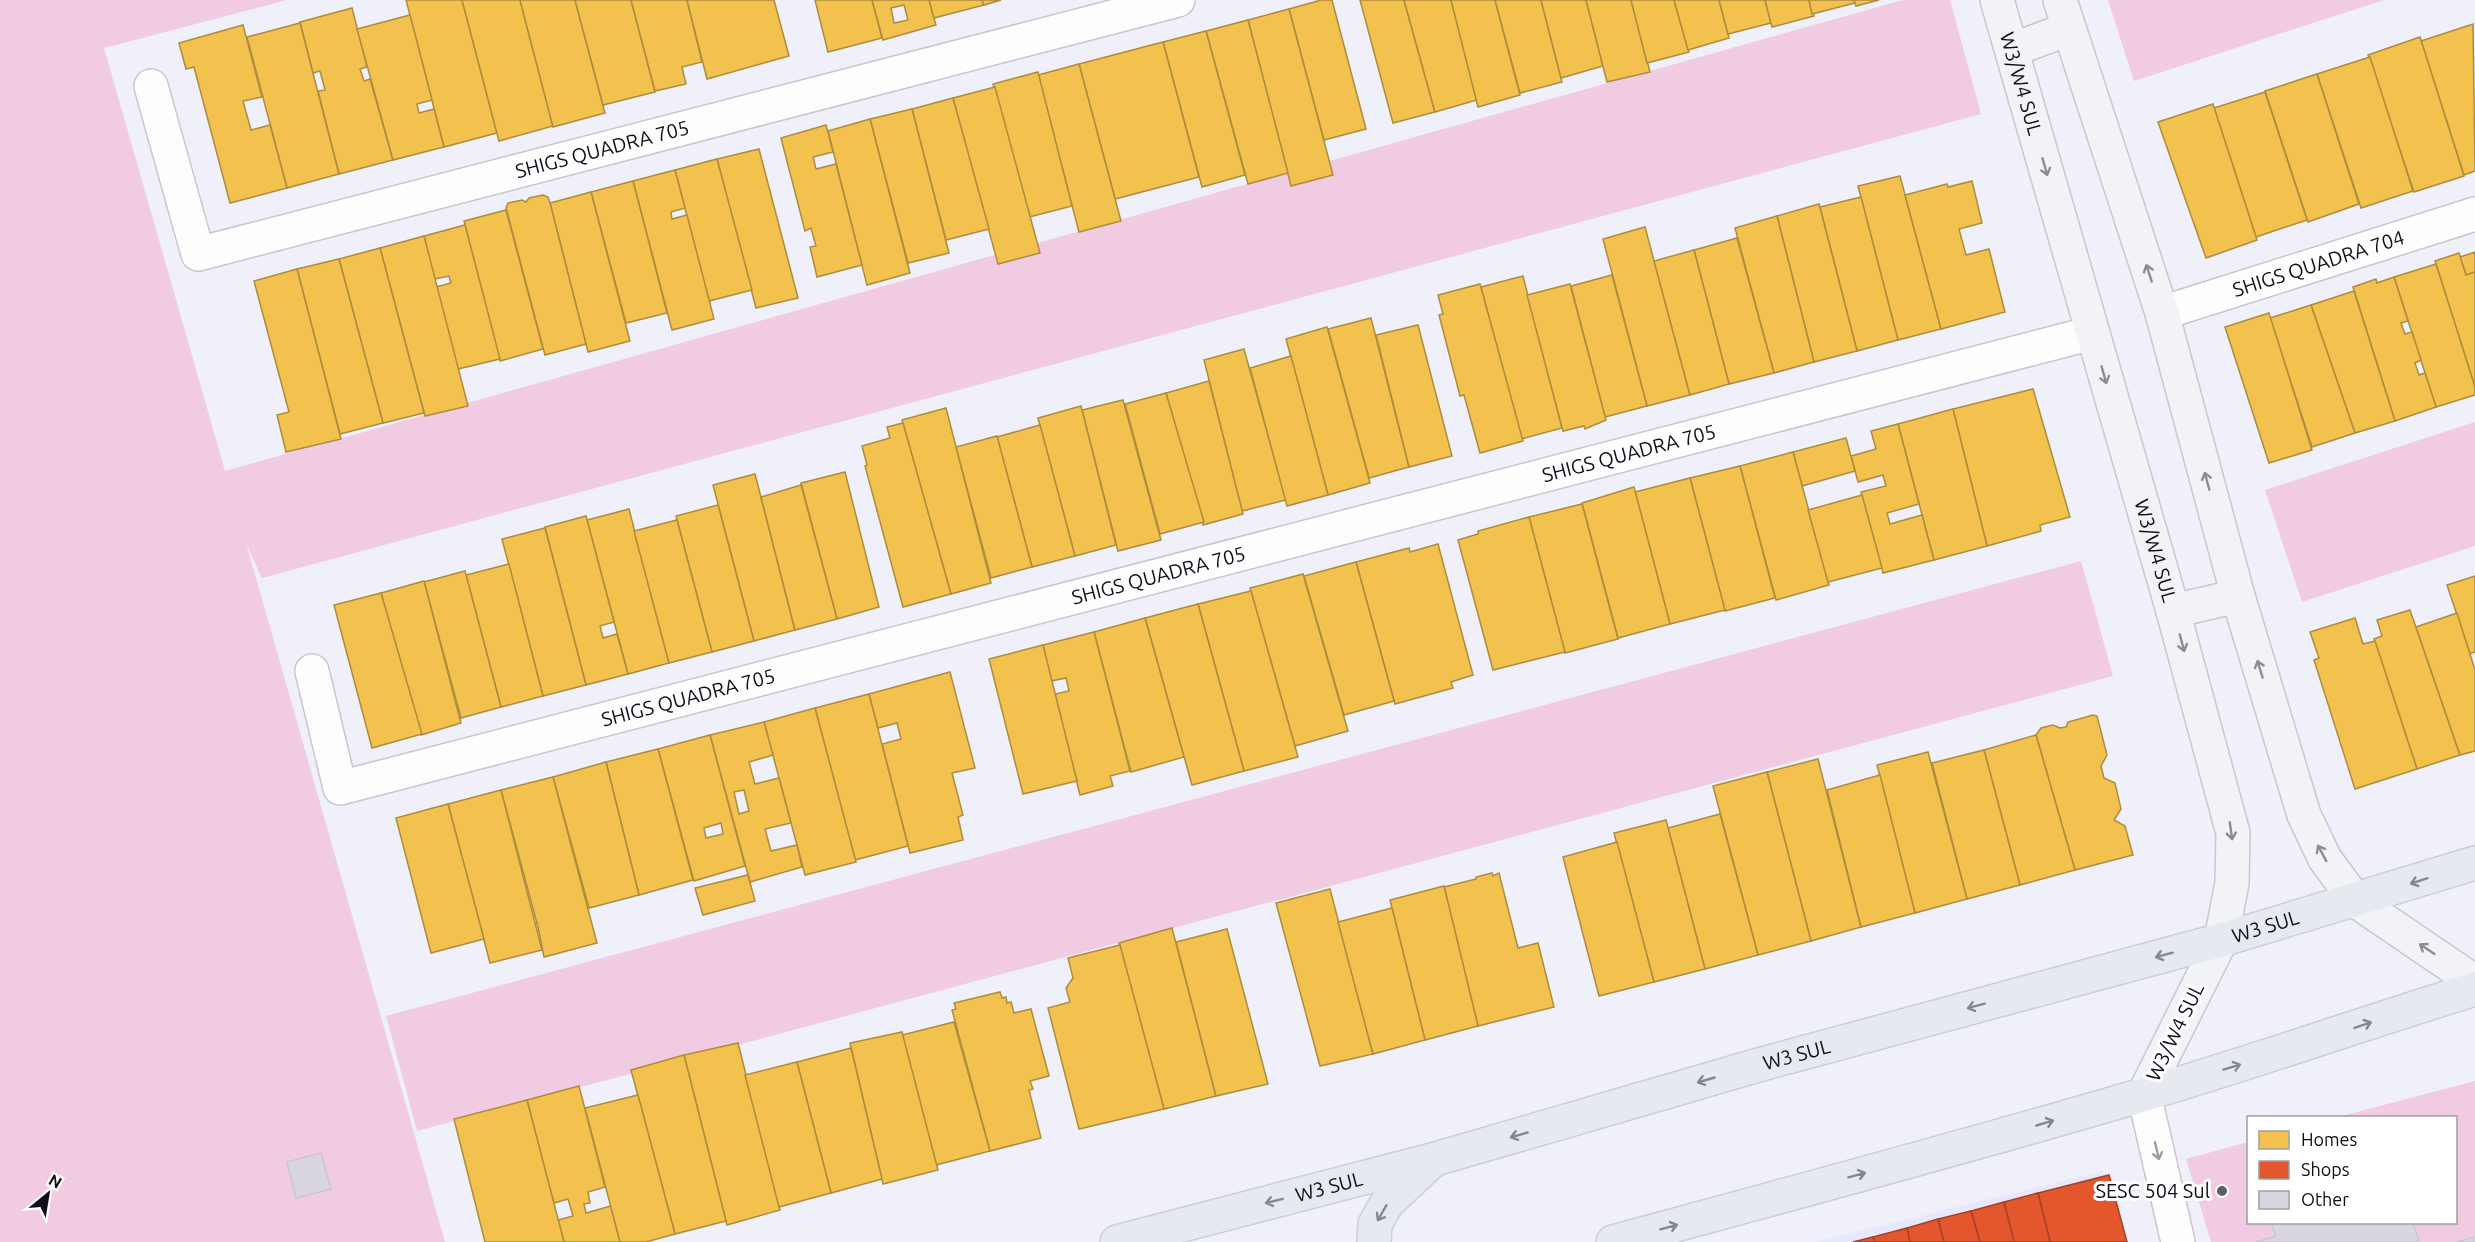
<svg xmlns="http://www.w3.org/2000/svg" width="2475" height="1242" font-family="Ubuntu,sans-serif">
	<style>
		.built { fill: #e7e8fc }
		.green { fill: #f0cbe2 }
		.homes { fill: #f2c14e; stroke: #ae8c3e; stroke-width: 1.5; fill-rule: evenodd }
		.shops { fill: #e4572e; stroke: #a44128; stroke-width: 1.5 }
		.building { fill: #d9d6df; stroke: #cac7d0; stroke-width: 1.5 }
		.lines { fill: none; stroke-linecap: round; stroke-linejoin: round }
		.minor-casing { stroke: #c7c7d0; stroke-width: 36 }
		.tertiary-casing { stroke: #c7c7d0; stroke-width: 36 }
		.secondary-casing { stroke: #c7c7d0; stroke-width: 36 }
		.primary-casing { stroke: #ceced3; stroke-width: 36 }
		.minor { stroke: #fdfdfe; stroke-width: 33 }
		.tertiary { stroke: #fdfdfe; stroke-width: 33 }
		.secondary { stroke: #f2f3f6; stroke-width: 33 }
		.primary { stroke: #e6eaf0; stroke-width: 33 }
		.oneway { stroke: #8c8c93 }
		.oneway2 { stroke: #85878f }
		.oneway3 { stroke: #9e9ea2 }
		.poi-dot { fill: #5d5e67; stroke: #fff; stroke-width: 2 }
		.labels { text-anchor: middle; stroke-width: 6; stroke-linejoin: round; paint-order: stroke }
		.street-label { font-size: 20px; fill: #0f0f19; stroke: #fff }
		.poi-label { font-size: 20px; fill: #0f0f19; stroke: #fff; text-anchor: end }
	</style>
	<rect width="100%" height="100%" fill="#eff0f9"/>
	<polygon class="built" points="2103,1171 2121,1242 1815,1242"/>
	<g class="green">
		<polygon points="0,0 287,0 104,48 225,471 1903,0 1950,0 1981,114 262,578 246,543 445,1242 0,1242"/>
		<polygon points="2108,0 2384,0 2134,81"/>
		<polygon points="2475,422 2475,546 2302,602 2265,490"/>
		<polygon points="2081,561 2113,676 417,1131 386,1016"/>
		<polygon points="2475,1081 2475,1242 2211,1242 2186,1159 2248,1142 2248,1222 2456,1222 2456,1118 2338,1117"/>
	</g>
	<g class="homes">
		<polygon points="406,0 462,0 497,133 444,147"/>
		<polygon points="462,0 520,0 553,126 499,141"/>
		<polygon points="520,0 575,0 605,113 553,127"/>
		<polygon points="575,0 631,0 655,92 603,105"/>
		<polygon points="631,0 687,0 702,62 682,67 686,84 655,91"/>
		<polygon points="687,0 774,0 789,56 707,79"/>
		<polygon points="815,0 872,0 882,38 828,52"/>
		<path d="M872,0H929L936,25L883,40ZM904,5L908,20L894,23L891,8Z"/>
		<polygon points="929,0 982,0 984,5 934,18"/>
		<polygon points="982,0 1001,0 984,5"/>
		<polygon points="1321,0 1332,0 1366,129 1324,140 1289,9"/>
		<polygon points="1360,0 1404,0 1435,112 1393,123"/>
		<polygon points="1404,0 1451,0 1477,100 1435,112"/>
		<polygon points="1451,0 1495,0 1520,95 1478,107"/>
		<polygon points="1495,0 1541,0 1562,82 1520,93"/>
		<polygon points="1541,0 1586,0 1603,66 1561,78"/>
		<polygon points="1586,0 1631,0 1650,72 1607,82"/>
		<polygon points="1631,0 1674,0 1689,52 1647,63"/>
		<polygon points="1674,0 1719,0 1729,38 1688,50"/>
		<polygon points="1719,0 1765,0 1771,23 1728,34"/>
		<polygon points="1765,0 1809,0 1814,16 1772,27"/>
		<polygon points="1809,0 1854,0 1855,3 1812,14"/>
		<polygon points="1854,0 1879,0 1856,6"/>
		<polygon points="352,8 367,67 360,69 364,81 370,79 393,160 339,174 318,91 325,90 320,71 313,73 300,22"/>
		<polygon points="1289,9 1333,175 1291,186 1248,20"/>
		<polygon points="410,15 432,100 417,104 419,113 434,109 444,147 393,160 357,29"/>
		<polygon points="1248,20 1288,173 1248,184 1206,31"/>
		<polygon points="300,23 339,174 287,188 247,37"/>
		<polygon points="2473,24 2475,171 2464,175 2421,41"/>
		<polygon points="243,25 262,97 243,101 251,130 270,125 287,188 230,203 194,67 186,69 179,43"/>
		<polygon points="1206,31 1245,175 1202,187 1163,42"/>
		<polygon points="2420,37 2464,176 2414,192 2368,55"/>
		<polygon points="1163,42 1199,177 1115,199 1079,64"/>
		<polygon points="2370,57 2413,191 2361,208 2317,74"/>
		<polygon points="1079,64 1121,221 1079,232 1038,75"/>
		<polygon points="1038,72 1072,206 1029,217 993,84"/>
		<polygon points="2317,74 2359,204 2308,222 2265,91"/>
		<polygon points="995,87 1040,253 998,264 953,98"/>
		<polygon points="2265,92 2307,220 2256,237 2214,108"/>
		<polygon points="953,98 989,229 946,240 912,109"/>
		<polygon points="2213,104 2257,240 2206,258 2158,122"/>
		<polygon points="912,109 949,253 908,263 870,119"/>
		<polygon points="870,119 910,273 867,285 828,131"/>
		<polygon points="826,125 833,152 813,157 816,169 836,164 862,265 817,277 810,247 816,246 811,228 805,231 781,138"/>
		<polygon points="759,149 798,298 756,308 717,159"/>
		<polygon points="717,159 752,290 709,301 675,170"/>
		<polygon points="675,170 685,208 671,212 672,219 687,215 714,319 672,330 633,181"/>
		<polygon points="1900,176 1941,329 1898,340 1858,186"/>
		<polygon points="633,181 667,313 626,323 591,192"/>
		<polygon points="1972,181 1982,223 1959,229 1966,255 1989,249 2005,312 1941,329 1905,195 1947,184 1948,187"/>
		<polygon points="591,192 630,341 588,352 550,203"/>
		<polygon points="543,195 548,197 550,203 586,344 545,355 506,208 508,203 522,200 526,202 529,198"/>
		<polygon points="1861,197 1898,340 1857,351 1820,207"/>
		<polygon points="1819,204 1857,351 1814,362 1777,216"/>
		<polygon points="506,210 543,349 500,361 464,221"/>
		<polygon points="1777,216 1814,362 1774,373 1735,228"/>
		<polygon points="465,225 500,359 458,369 436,287 451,283 449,276 434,279 424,236"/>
		<polygon points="1645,227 1690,395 1647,406 1603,239"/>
		<polygon points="424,236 468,406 425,416 380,248"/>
		<polygon points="1737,238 1774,373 1729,384 1694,250"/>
		<polygon points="380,248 424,413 383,423 339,259"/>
		<polygon points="1694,250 1729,384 1690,395 1654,261"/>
		<polygon points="2475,252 2475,272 2466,275 2460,257"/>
		<polygon points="2459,253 2466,275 2475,272 2475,387 2435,261"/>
		<polygon points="339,259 383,423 340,434 297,269"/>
		<polygon points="2436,264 2475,387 2475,395 2436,407 2394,277"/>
		<polygon points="297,269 341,439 286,452 277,415 289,412 254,281"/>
		<polygon points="1612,275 1647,406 1605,417 1571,286"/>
		<polygon points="1523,276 1562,428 1521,439 1481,287"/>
		<polygon points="2394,277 2408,321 2401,323 2405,334 2412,332 2421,360 2415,363 2419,375 2425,373 2436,407 2395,421 2353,287 2376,279 2377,283"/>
		<polygon points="1480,284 1523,441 1480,453 1464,395 1460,396 1439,315 1443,314 1438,295"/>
		<polygon points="1570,284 1606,420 1585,429 1584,426 1563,431 1527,295"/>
		<polygon points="2354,291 2395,421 2355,433 2311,305"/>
		<polygon points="2311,305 2355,433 2312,447 2270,318"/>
		<polygon points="2269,313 2312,450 2269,463 2225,327"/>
		<polygon points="1371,318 1409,467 1369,478 1328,329"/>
		<polygon points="1418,325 1452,456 1409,467 1376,335"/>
		<polygon points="1327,327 1370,483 1328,495 1286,339"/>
		<polygon points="1244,349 1286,500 1242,511 1204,360"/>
		<polygon points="1291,356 1328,495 1287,506 1250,368"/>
		<polygon points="1209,381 1243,514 1203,525 1166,393"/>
		<polygon points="2033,389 2070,517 2040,525 2041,531 1987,546 1953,409"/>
		<polygon points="1166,393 1204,522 1160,534 1125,404"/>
		<polygon points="1123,400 1161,540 1118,551 1082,410"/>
		<polygon points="1081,406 1116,545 1075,556 1038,418"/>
		<polygon points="946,408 991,583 951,594 902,420"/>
		<polygon points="1953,409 1987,546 1934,560 1898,424"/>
		<polygon points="903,423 951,594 903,607 865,466 867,465 862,446 890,438 887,427"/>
		<polygon points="1898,424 1919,504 1887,513 1890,524 1922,515 1934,560 1883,573 1861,492 1886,486 1883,475 1858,482 1851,456 1876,449 1871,431"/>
		<polygon points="1040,425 1075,556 1032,567 997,437"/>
		<polygon points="997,436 1032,567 991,578 956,447"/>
		<polygon points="1846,438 1855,471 1802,486 1793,452"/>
		<polygon points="1793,452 1829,585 1776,600 1740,466"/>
		<polygon points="1740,466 1775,598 1725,611 1690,478"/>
		<polygon points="845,472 879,607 837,619 801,483"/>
		<polygon points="755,474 795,630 754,641 713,485"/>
		<polygon points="1690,478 1725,610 1670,624 1635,492"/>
		<polygon points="801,485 837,619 795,630 761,497"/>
		<polygon points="1634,487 1670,624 1618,638 1582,503"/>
		<polygon points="1862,495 1882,568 1828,582 1808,510"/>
		<polygon points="1582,504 1618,639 1565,653 1529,517"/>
		<polygon points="718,505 754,641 712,652 676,516"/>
		<polygon points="629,509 669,663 628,674 587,520"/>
		<polygon points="586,516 614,622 600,626 603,638 617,634 628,674 586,685 545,527"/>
		<polygon points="1529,517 1565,652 1493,670 1458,540 1478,534 1478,531"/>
		<polygon points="677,520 712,652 669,663 634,531"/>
		<polygon points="545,528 586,685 543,696 502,539"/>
		<polygon points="1438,544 1473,675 1451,682 1453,688 1395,704 1356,562 1409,548 1410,552"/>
		<polygon points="1356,562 1394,701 1344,715 1304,576"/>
		<polygon points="509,564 543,696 501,707 466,575"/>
		<polygon points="465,571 501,707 461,718 424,582"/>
		<polygon points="1303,574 1348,731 1295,746 1250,588"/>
		<polygon points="2475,576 2475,652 2470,654 2447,585"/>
		<polygon points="424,581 461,723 421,735 381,593"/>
		<polygon points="1251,591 1298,757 1244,771 1198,604"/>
		<polygon points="381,593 422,734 372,748 334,605"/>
		<polygon points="1198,604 1244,771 1192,785 1145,618"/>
		<polygon points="2410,610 2460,755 2417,769 2374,639 2382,636 2377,620"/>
		<polygon points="2457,613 2475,670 2475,751 2460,755 2416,627"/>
		<polygon points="1145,618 1184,757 1131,772 1094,632"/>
		<polygon points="2355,618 2363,644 2375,641 2417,769 2355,789 2314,660 2319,658 2310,632"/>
		<polygon points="1094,632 1130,771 1110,776 1113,786 1080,795 1055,694 1069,691 1066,678 1051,681 1043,645"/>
		<polygon points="1043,645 1077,781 1023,794 989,659"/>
		<polygon points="950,672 975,768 952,773 963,815 958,817 963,840 910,853 882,744 901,739 897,723 878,728 869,694"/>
		<polygon points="869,694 908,846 855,860 815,708"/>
		<polygon points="815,708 856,862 805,875 764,722"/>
		<polygon points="2093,715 2097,716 2107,755 2101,766 2104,778 2115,783 2121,809 2114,820 2125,826 2133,855 2075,870 2036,735 2041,728 2053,725 2060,728 2066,727 2068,722"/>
		<path d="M764,722L773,755L749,762L755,784L779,778L791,823L765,829L771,851L797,845L802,867L750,882L710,735ZM744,790L749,811L739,814L734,792Z"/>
		<path d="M710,735L745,866L694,881L658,749ZM721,823L723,834L706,838L704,828Z"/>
		<polygon points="2036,735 2075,870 2020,885 1984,750"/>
		<polygon points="658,749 693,880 639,895 606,762"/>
		<polygon points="1984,750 2020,885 1967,899 1932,763"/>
		<polygon points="1928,752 1967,899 1915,913 1877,765"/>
		<polygon points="1818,759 1861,927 1811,941 1767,772"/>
		<polygon points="606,762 639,895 589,908 553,777"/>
		<polygon points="1767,772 1811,941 1758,955 1713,786"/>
		<polygon points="1880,775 1915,913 1861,927 1827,790"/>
		<polygon points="553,777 597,943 544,957 538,927 501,790"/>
		<polygon points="501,790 542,950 490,963 448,804"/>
		<polygon points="448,804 484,939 431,953 396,818"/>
		<polygon points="1720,814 1758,955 1705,969 1668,828"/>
		<polygon points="1666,820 1705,969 1654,982 1614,833"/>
		<polygon points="1617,842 1654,982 1599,996 1563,857"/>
		<polygon points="1492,873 1493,876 1499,873 1518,948 1538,943 1554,1007 1478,1026 1444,887 1476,879 1476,877"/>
		<polygon points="748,875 755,901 703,915 695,888"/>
		<polygon points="1444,886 1478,1026 1425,1040 1390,900"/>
		<polygon points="1330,889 1373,1054 1320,1066 1276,903"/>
		<polygon points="1392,908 1425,1040 1373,1054 1338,922"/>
		<polygon points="1172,928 1216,1096 1164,1109 1119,943"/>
		<polygon points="1227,929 1268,1084 1216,1096 1176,942"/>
		<polygon points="1120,945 1164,1109 1079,1129 1048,1008 1070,1002 1066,988 1073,978 1068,958"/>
		<polygon points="1000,992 1002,998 1006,997 1007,1003 1011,1002 1014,1013 1031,1009 1049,1076 1030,1081 1033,1089 1029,1090 1041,1138 990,1151 952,1010 956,1009 954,1003"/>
		<polygon points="954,1022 990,1151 936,1165 902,1035"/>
		<polygon points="902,1032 938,1170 883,1184 850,1043"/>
		<polygon points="738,1043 780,1210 727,1225 684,1055"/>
		<polygon points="851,1048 882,1179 831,1193 797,1062"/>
		<polygon points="684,1055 726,1221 675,1234 631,1070"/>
		<polygon points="797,1062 831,1193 779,1207 745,1075"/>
		<polygon points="579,1086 605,1187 588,1192 590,1203 584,1204 586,1213 611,1206 620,1242 564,1242 558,1220 573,1216 568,1199 554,1203 547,1178 527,1100"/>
		<polygon points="638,1095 675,1234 646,1242 620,1242 585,1108"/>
		<polygon points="527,1100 564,1242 485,1242 454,1119"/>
	</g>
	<g class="shops">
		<polygon points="2109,1175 2127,1242 2050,1242 2038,1193"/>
		<polygon points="2038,1193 2050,1242 2014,1242 2004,1202"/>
		<polygon points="2004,1202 2014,1242 1980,1242 1971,1211"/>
		<polygon points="1971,1211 1980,1242 1944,1242 1938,1219"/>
		<polygon points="1938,1219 1944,1242 1910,1242 1907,1228"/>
		<polygon points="1907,1228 1910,1242 1875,1242 1873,1237"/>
		<polygon points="1873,1237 1875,1242 1853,1242"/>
	</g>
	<g class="building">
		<polygon points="321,1153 331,1189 296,1198 287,1162"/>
		<polygon points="2283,1222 2413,1222 2419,1242 2256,1242 2276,1236 2272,1225"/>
		<polygon points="2475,1237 2475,1242 2458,1242"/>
	</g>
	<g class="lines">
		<g class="minor-casing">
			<g id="minor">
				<path id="s1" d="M151,86L198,254L1178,0"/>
				<path id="s2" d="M2162,313L2475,214"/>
				<path id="s3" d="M312,671L340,788L2092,333"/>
			</g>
		</g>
		<g class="tertiary-casing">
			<polyline id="tertiary" points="2144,1094 2178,1242"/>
		</g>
		<g class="secondary-casing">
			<g id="secondary">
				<path id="s4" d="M1997,0L2173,611L2233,833L2232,883L2221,940L2144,1094"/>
				<polyline points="2060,0 2162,313 2238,596 2304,815 2325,859 2356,901 2475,982"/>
				<polyline points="2012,50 2068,29"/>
				<polyline points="2173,611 2238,596"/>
			</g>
		</g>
		<g class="primary-casing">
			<g id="primary">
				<path id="s5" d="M1117,1242L1432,1160L1762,1064L2221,940L2475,863"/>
				<polyline points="1374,1242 1375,1224 1387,1203 1431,1162"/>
				<path d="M1613,1242C1789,1194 1966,1147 2142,1095C2254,1062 2364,1023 2475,989"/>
			</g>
		</g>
		<use href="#minor" class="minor"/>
		<use href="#tertiary" class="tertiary"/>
		<use href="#secondary" class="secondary"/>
		<use href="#primary" class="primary"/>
	</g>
	<defs><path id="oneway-shaft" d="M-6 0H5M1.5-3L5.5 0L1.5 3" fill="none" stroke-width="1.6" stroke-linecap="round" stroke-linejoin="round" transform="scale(1.5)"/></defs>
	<g class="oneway">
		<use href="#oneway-shaft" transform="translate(2045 167) rotate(74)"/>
		<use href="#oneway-shaft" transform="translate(2149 273) rotate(-108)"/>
		<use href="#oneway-shaft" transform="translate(2104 375) rotate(74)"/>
		<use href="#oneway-shaft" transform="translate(2207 481) rotate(-105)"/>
		<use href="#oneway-shaft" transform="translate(2182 643) rotate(75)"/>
		<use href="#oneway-shaft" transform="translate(2260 669) rotate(-107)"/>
		<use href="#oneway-shaft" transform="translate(2231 831) rotate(82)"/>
		<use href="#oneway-shaft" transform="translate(2322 853) rotate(-118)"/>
		<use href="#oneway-shaft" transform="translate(2427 949) rotate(-146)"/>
	</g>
	<g class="oneway2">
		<use href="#oneway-shaft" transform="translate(2419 881) rotate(162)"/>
		<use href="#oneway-shaft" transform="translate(2164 955) rotate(165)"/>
		<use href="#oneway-shaft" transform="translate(1976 1006) rotate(165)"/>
		<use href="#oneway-shaft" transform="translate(2363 1025) rotate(-19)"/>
		<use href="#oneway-shaft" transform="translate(2232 1067) rotate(-17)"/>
		<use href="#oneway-shaft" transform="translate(1706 1080) rotate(164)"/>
		<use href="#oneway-shaft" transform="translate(2045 1123) rotate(-16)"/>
		<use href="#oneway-shaft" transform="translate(1519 1135) rotate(164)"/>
		<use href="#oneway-shaft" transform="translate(1857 1175) rotate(-15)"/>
		<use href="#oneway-shaft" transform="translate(1274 1201) rotate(166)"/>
		<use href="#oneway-shaft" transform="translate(1382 1213) rotate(120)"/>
		<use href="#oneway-shaft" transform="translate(1669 1227) rotate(-15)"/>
	</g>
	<use class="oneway3" href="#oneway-shaft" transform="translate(2157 1151) rotate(77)"/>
	<circle class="poi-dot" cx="2222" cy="1191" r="6"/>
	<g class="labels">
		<g class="street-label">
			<text dy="7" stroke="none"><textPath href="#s4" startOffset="87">W3/W4 SUL</textPath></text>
			<text dy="7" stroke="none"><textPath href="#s1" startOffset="592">SHIGS QUADRA 705</textPath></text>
			<text dy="7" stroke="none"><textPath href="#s2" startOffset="164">SHIGS QUADRA 704</textPath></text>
			<text dy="7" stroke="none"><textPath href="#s3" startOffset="1452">SHIGS QUADRA 705</textPath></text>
			<text dy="7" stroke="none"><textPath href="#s4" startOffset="573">W3/W4 SUL</textPath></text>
			<text dy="7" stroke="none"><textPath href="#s3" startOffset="966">SHIGS QUADRA 705</textPath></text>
			<text dy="7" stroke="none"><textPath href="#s3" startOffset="480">SHIGS QUADRA 705</textPath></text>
			<text dy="7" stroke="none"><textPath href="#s5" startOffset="1191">W3 SUL</textPath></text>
			<text transform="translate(2175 1032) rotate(-64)" y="7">W3/W4 SUL</text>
			<text dy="7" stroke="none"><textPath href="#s5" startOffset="705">W3 SUL</textPath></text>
			<text dy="7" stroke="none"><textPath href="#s5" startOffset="219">W3 SUL</textPath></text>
		</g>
		<g class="poi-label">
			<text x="2210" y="1198">SESC 504 Sul</text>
		</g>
	</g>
	<rect x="2247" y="1116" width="210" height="108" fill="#ffffff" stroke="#9f9fa3" stroke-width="1.5"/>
	<rect x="2259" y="1131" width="30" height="18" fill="#f2c14e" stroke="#9f9fa3" stroke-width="1.5"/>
	<text x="2301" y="1146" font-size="18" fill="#0f0f19">Homes</text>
	<rect x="2259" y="1161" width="30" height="18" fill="#e4572e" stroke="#9f9fa3" stroke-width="1.5"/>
	<text x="2301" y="1176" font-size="18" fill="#0f0f19">Shops</text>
	<rect x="2259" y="1191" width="30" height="18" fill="#d9d6df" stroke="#9f9fa3" stroke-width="1.5"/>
	<text x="2301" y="1206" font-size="18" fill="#0f0f19">Other</text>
	<g transform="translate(48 1194) rotate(30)" stroke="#ffffff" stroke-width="4.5" paint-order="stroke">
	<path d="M0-4.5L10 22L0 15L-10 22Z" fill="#0f0f19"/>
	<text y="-9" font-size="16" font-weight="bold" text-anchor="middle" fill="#0f0f19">N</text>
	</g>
</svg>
